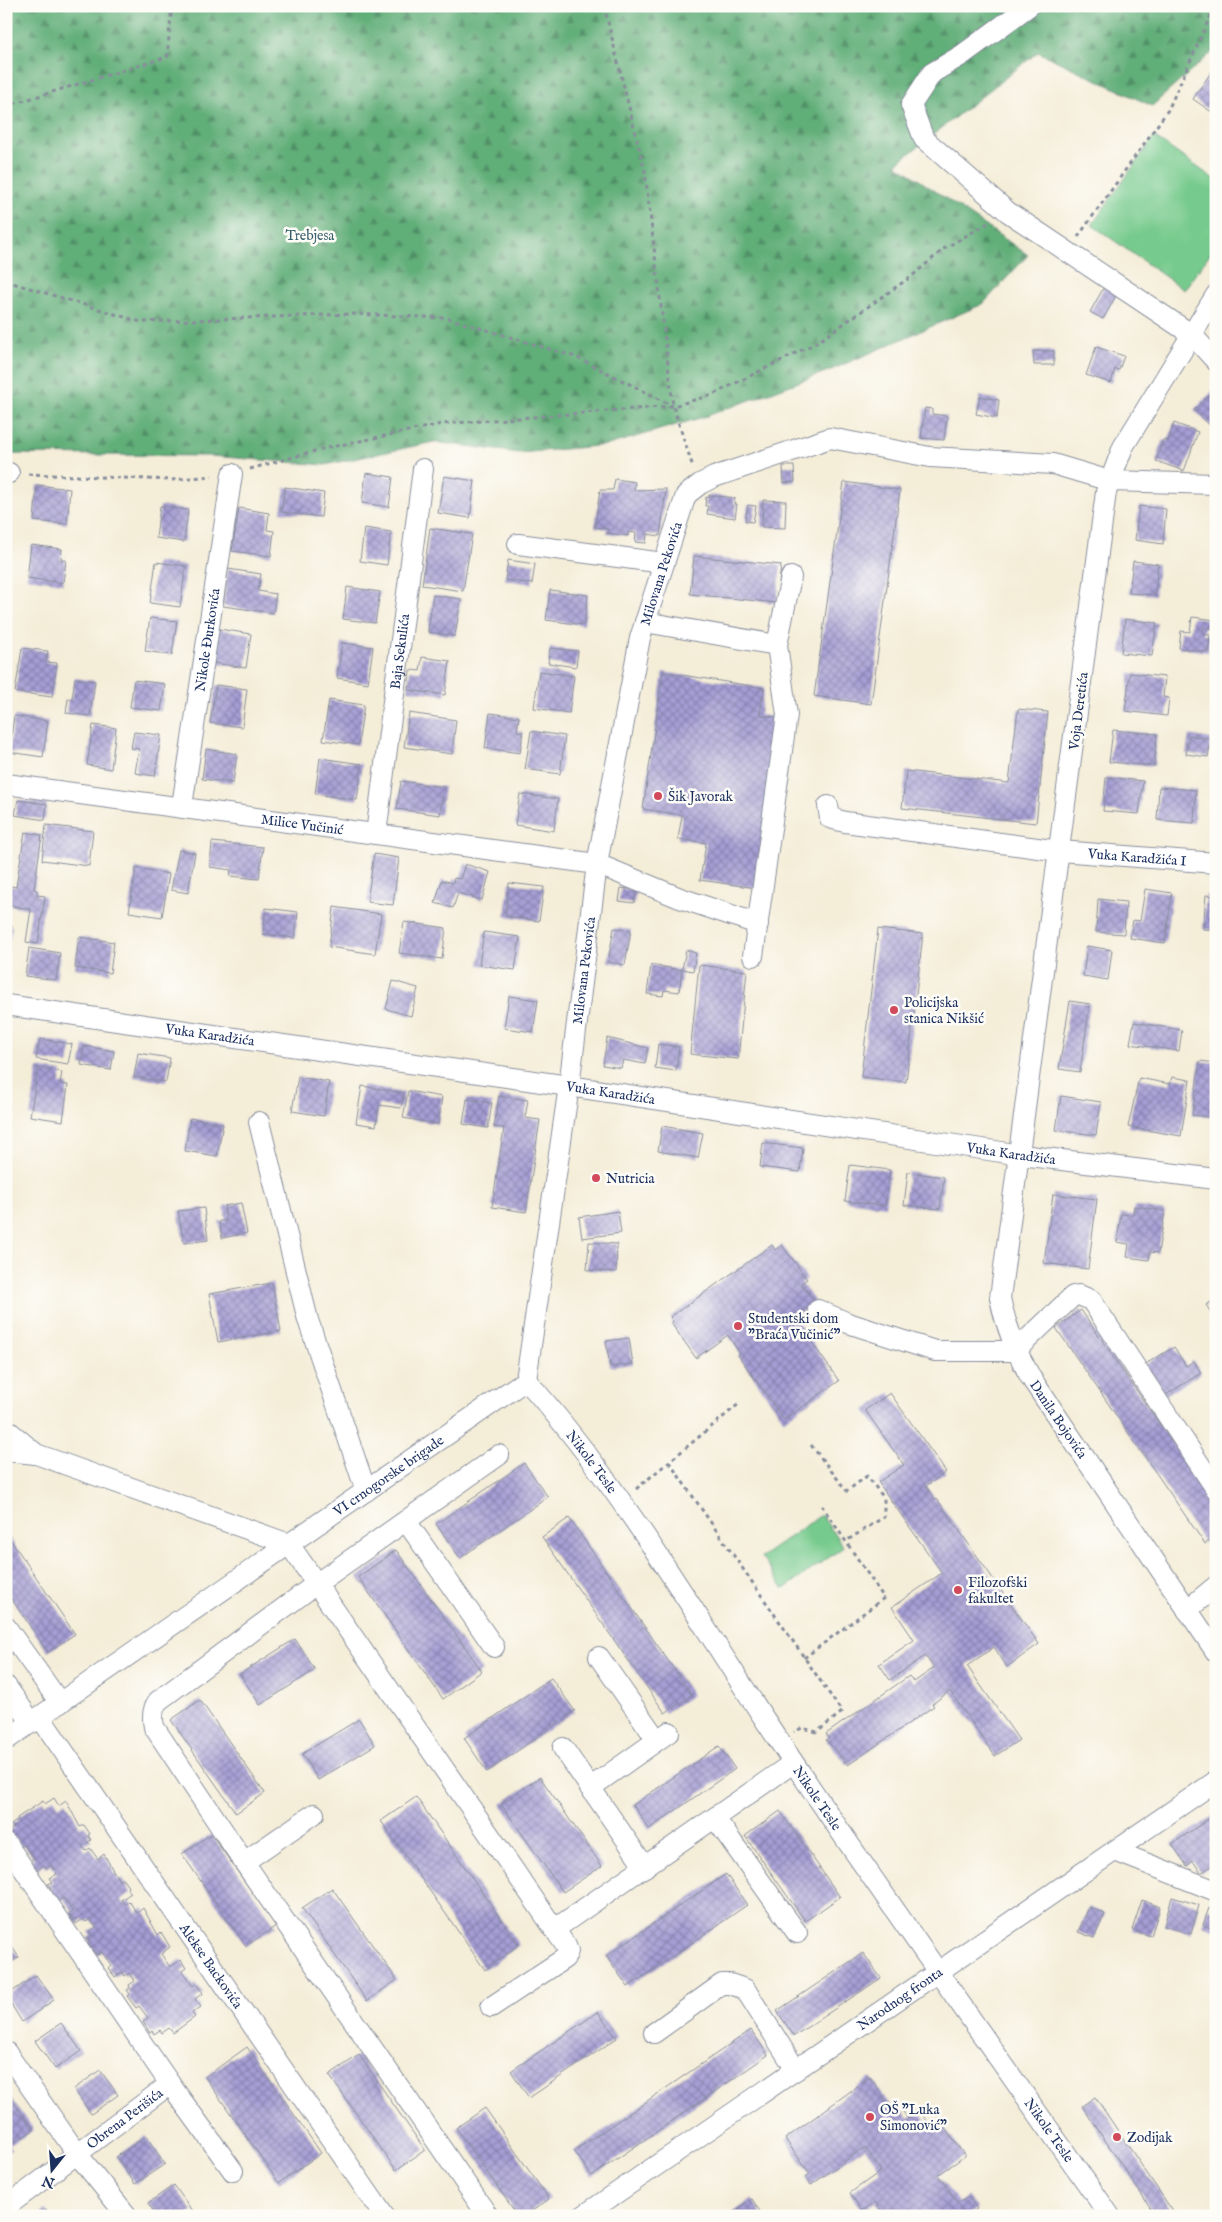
<svg xmlns="http://www.w3.org/2000/svg" width="1222" height="2222" font-family="'IM FELL English',serif">
	<style>
		.forest { fill: url(#forest-firs); stroke: #3e6e6b }
		.park { fill: #77ca8d; stroke: #497c76 }
		.building { fill: url(#building-cross-hatch) }
		.lines { fill: none; stroke-linecap: round; stroke-linejoin: round }
		.minor-casing { stroke: #888e9b; stroke-width: 22 }
		.path { stroke: #888e9b; stroke-width: 3; stroke-dasharray: 4 4; stroke-linecap: butt }
		.minor { stroke: #fff; stroke-width: 20 }
		.poi-dot { fill: #d1495b; stroke: #fdfcf7; stroke-width: 2 }
		.labels { text-anchor: middle; stroke-width: 5; stroke-linejoin: round; paint-order: stroke }
		.park-label { font-size: 14px; fill: #375e6c; stroke: #fdfcf7 }
		.street-label { font-size: 14px; fill: #1b2f5e; stroke: #fdfcf7 }
		.poi-label { font-size: 14px; fill: #1b2f5e; stroke: #fdfcf7; text-anchor: start }
	</style>
	<defs>
		<pattern id="forest-firs" width="22" height="20" patternUnits="userSpaceOnUse" patternTransform="scale(1.25)"><rect width="22" height="20" fill="#61ae78"/><path d="M5 1l3.5 6h-7zM16 11l3.5 6h-7z" fill="#4f8e66"/></pattern>
		<pattern id="building-cross-hatch" width="8" height="8" patternUnits="userSpaceOnUse" patternTransform="scale(1.25)"><rect width="8" height="8" fill="#a69ed4"/><path d="M0 0l8 8M0 8l8-8" fill="none" stroke="#8681af"/></pattern>
	</defs>
	<rect width="100%" height="100%" fill="#fdfcf7"/>
	<filter id="ink" filterUnits="userSpaceOnUse"><feTurbulence type="fractalNoise" baseFrequency=".02" numOctaves="2"/><feDisplacementMap in="SourceGraphic" scale="10" xChannelSelector="R" yChannelSelector="G"/><feConvolveMatrix kernelMatrix="1 2 1 2 8 2 1 2 1" color-interpolation-filters="sRGB"/></filter>
	<filter id="wash" filterUnits="userSpaceOnUse"><feTurbulence type="fractalNoise" baseFrequency=".0096" numOctaves="4" result="noise"/><feDisplacementMap in="SourceGraphic" scale="20" xChannelSelector="R" yChannelSelector="G"/><feGaussianBlur stdDeviation="1.12" result="paint"/><feColorMatrix in="noise" values="0 0 0 0 0 0 0 0 0 0 0 0 0 0 0 0 0 1.4 0 .05"/><feComposite in="paint" operator="in"/></filter>
	<g filter="url(#wash)">
		<rect width="100%" height="100%" fill="#f4edd8"/>
		<polygon class="forest" points="6,6 1216,6 1216,49 1152,106 1038,52 896,164 1028,255 983,304 831,370 707,416 608,445 520,453 434,442 325,465 211,456 6,454"/>
		<g class="park">
			<polygon points="1154,137 1216,180 1216,245 1184,290 1092,225"/>
			<polygon points="821,1515 844,1547 784,1589 761,1557"/>
		</g>
		<g id="blocks">
			<g class="building">
				<polygon points="1216,65 1216,115 1193,99"/>
				<polygon points="1104,287 1117,294 1103,319 1090,312"/>
				<polygon points="1096,347 1124,356 1119,370 1115,369 1111,383 1086,375"/>
				<polygon points="1033,351 1054,351 1054,365 1034,365"/>
				<polygon points="1216,388 1216,431 1194,410"/>
				<polygon points="980,396 999,400 997,418 976,414"/>
				<polygon points="925,408 932,409 932,414 947,416 944,440 921,438"/>
				<polygon points="1174,423 1198,432 1184,471 1156,461 1163,440 1168,441"/>
				<polygon points="783,466 794,466 795,482 784,483"/>
				<polygon points="366,473 393,477 389,507 362,503"/>
				<polygon points="444,476 475,481 470,518 438,513"/>
				<polygon points="615,479 635,482 634,490 666,489 660,536 647,534 646,543 635,542 636,533 628,532 628,536 607,533 608,529 595,527 600,490 613,490"/>
				<polygon points="844,482 900,490 871,704 814,696"/>
				<polygon points="37,485 70,489 67,524 34,521"/>
				<polygon points="285,487 324,493 321,517 281,512"/>
				<polygon points="709,495 735,498 734,504 737,504 735,518 707,514 708,506 705,506 706,497 709,498"/>
				<polygon points="763,500 786,501 785,528 762,527"/>
				<polygon points="748,505 756,506 753,522 745,521"/>
				<polygon points="160,506 188,510 184,542 156,538"/>
				<polygon points="1139,506 1166,509 1163,544 1135,540"/>
				<polygon points="239,508 269,513 267,530 274,531 271,556 232,551"/>
				<polygon points="364,528 391,532 387,565 360,561"/>
				<polygon points="430,528 472,534 463,591 422,585"/>
				<polygon points="31,545 62,549 61,560 66,560 63,583 27,578"/>
				<polygon points="694,556 781,565 777,603 690,594"/>
				<polygon points="508,560 535,564 532,584 505,580"/>
				<polygon points="1133,561 1158,564 1155,595 1129,593"/>
				<polygon points="156,562 186,566 180,607 150,603"/>
				<polygon points="228,569 261,574 258,591 276,594 273,613 223,606"/>
				<polygon points="347,587 380,592 375,623 343,619"/>
				<polygon points="550,590 588,595 584,625 546,620"/>
				<polygon points="433,595 461,599 455,636 428,632"/>
				<polygon points="1192,617 1216,620 1216,629 1204,627 1203,634 1210,635 1208,652 1179,648 1181,631 1190,632"/>
				<polygon points="150,618 177,621 172,655 145,651"/>
				<polygon points="1125,619 1157,623 1152,656 1121,653"/>
				<polygon points="219,629 251,634 246,668 214,663"/>
				<polygon points="342,643 373,647 368,683 337,678"/>
				<polygon points="22,648 48,651 46,662 57,663 52,697 15,692"/>
				<polygon points="550,648 578,651 576,667 548,663"/>
				<polygon points="422,657 450,661 445,695 408,690 410,670 420,671"/>
				<polygon points="539,671 574,676 569,713 534,708"/>
				<polygon points="663,672 764,688 760,715 782,718 757,888 700,880 706,843 678,839 682,815 643,809"/>
				<polygon points="1130,673 1165,677 1163,697 1169,698 1167,716 1125,711"/>
				<polygon points="75,678 95,681 90,716 66,713 68,699 72,699"/>
				<polygon points="134,680 165,684 161,711 130,707"/>
				<polygon points="216,685 247,689 242,727 210,723"/>
				<polygon points="329,700 364,705 358,745 323,740"/>
				<polygon points="1018,709 1048,712 1036,823 902,808 906,771 1009,783"/>
				<polygon points="409,713 456,720 452,754 404,747"/>
				<polygon points="490,713 519,717 517,731 523,732 520,753 485,748"/>
				<polygon points="14,716 48,721 43,757 9,752"/>
				<polygon points="93,725 116,728 111,769 87,765"/>
				<polygon points="1113,730 1157,734 1154,766 1109,762"/>
				<polygon points="531,731 565,736 560,774 525,769"/>
				<polygon points="134,732 161,735 155,776 135,773 139,749 131,748"/>
				<polygon points="1189,735 1211,739 1208,757 1186,754"/>
				<polygon points="206,749 237,754 233,783 202,779"/>
				<polygon points="320,758 362,764 357,800 315,794"/>
				<polygon points="1106,777 1143,781 1139,814 1103,811"/>
				<polygon points="401,781 444,787 440,815 397,809"/>
				<polygon points="1159,787 1196,790 1194,823 1157,820"/>
				<polygon points="520,794 558,799 554,831 515,825"/>
				<polygon points="18,800 47,804 45,820 15,815"/>
				<polygon points="46,825 93,831 89,866 42,860"/>
				<polygon points="25,832 42,835 34,889 37,890 37,895 45,896 38,944 26,942 31,909 6,905 6,885 16,887"/>
				<polygon points="212,842 263,847 259,879 230,876 231,870 210,867"/>
				<polygon points="179,850 195,853 188,893 171,890"/>
				<polygon points="374,854 399,858 393,905 367,902"/>
				<polygon points="465,864 490,872 482,900 458,893 453,908 435,903 442,880 453,883 454,878 460,879"/>
				<polygon points="136,868 169,874 162,917 129,912"/>
				<polygon points="509,883 544,887 539,921 505,916"/>
				<polygon points="621,888 636,890 634,903 619,901"/>
				<polygon points="1145,889 1172,893 1165,943 1130,938 1133,920 1140,921"/>
				<polygon points="1206,895 1216,896 1216,930 1203,929"/>
				<polygon points="1098,899 1126,902 1124,934 1096,932"/>
				<polygon points="334,907 381,914 375,954 329,947"/>
				<polygon points="266,908 298,912 295,938 263,934"/>
				<polygon points="404,922 446,928 442,959 399,953"/>
				<polygon points="6,925 12,926 8,950 6,950"/>
				<polygon points="614,928 631,930 625,965 608,962"/>
				<polygon points="878,929 923,934 906,1082 861,1077"/>
				<polygon points="484,932 520,937 515,970 479,965"/>
				<polygon points="79,937 114,942 110,973 75,968"/>
				<polygon points="1087,946 1112,950 1108,980 1083,976"/>
				<polygon points="29,948 60,953 56,980 25,976"/>
				<polygon points="686,950 696,953 693,971 682,969"/>
				<polygon points="651,965 682,970 679,992 664,990 663,996 647,994"/>
				<polygon points="699,965 747,971 738,1059 690,1054"/>
				<polygon points="393,981 418,988 411,1016 386,1009"/>
				<polygon points="509,996 538,1000 533,1032 504,1028"/>
				<polygon points="1070,1001 1090,1004 1080,1072 1059,1069"/>
				<polygon points="1134,1022 1182,1030 1179,1051 1130,1044"/>
				<polygon points="607,1038 648,1048 645,1064 623,1060 621,1068 603,1065"/>
				<polygon points="40,1039 72,1044 68,1064 36,1059"/>
				<polygon points="658,1044 679,1047 676,1071 655,1068"/>
				<polygon points="84,1046 114,1051 111,1070 81,1065"/>
				<polygon points="138,1053 170,1058 166,1082 134,1077"/>
				<polygon points="1200,1061 1216,1063 1216,1118 1192,1115"/>
				<polygon points="38,1068 62,1072 60,1084 68,1085 63,1121 30,1116"/>
				<polygon points="298,1077 329,1082 324,1116 292,1111"/>
				<polygon points="1172,1077 1190,1080 1181,1136 1128,1127 1139,1078 1170,1084"/>
				<polygon points="362,1086 404,1093 401,1108 379,1105 376,1126 356,1123"/>
				<polygon points="408,1091 442,1097 438,1124 403,1118"/>
				<polygon points="499,1096 528,1100 525,1118 540,1120 526,1212 492,1207 504,1128 494,1127"/>
				<polygon points="1061,1096 1101,1102 1096,1135 1056,1130"/>
				<polygon points="467,1099 492,1103 488,1128 463,1124"/>
				<polygon points="190,1118 223,1124 217,1156 185,1151"/>
				<polygon points="662,1126 703,1133 698,1158 658,1151"/>
				<polygon points="763,1143 803,1148 800,1172 760,1167"/>
				<polygon points="850,1165 890,1170 885,1206 845,1201"/>
				<polygon points="908,1172 944,1177 940,1209 904,1205"/>
				<polygon points="1053,1194 1097,1199 1088,1269 1044,1263"/>
				<polygon points="241,1203 247,1233 222,1238 219,1221 226,1221 224,1206"/>
				<polygon points="1134,1206 1165,1211 1158,1253 1150,1252 1149,1260 1127,1257 1129,1244 1117,1242 1121,1214 1133,1215"/>
				<polygon points="204,1208 208,1240 184,1243 178,1211"/>
				<polygon points="618,1211 621,1233 582,1238 579,1217"/>
				<polygon points="589,1242 617,1244 616,1272 587,1270"/>
				<polygon points="772,1245 775,1250 782,1245 807,1279 801,1283 815,1302 794,1317 839,1381 784,1420 738,1355 740,1354 728,1335 696,1358 671,1323 673,1322 670,1317"/>
				<polygon points="272,1283 281,1331 218,1342 209,1294"/>
				<polygon points="1216,1299 1216,1320 1206,1305"/>
				<polygon points="1081,1310 1216,1506 1216,1536 1205,1544 1056,1328"/>
				<polygon points="629,1338 633,1364 610,1367 606,1341"/>
				<polygon points="1174,1347 1186,1366 1194,1361 1201,1373 1161,1398 1142,1366"/>
				<polygon points="890,1393 946,1472 926,1486 936,1500 937,1499 1039,1644 1007,1667 994,1647 967,1666 1019,1740 995,1756 950,1691 932,1704 934,1706 848,1765 826,1740 829,1738 826,1734 909,1676 914,1682 934,1668 925,1656 890,1680 879,1664 914,1640 892,1607 942,1573 878,1482 904,1465 865,1410"/>
				<polygon points="524,1463 548,1497 460,1558 436,1524"/>
				<polygon points="569,1518 692,1695 665,1713 542,1537"/>
				<polygon points="6,1533 75,1634 48,1652 6,1591"/>
				<polygon points="396,1550 482,1671 443,1699 358,1577"/>
				<polygon points="295,1639 315,1670 260,1705 240,1674"/>
				<polygon points="551,1678 575,1711 487,1772 464,1738"/>
				<polygon points="200,1700 265,1793 236,1813 171,1720"/>
				<polygon points="359,1719 375,1745 318,1780 302,1754"/>
				<polygon points="719,1746 735,1769 649,1829 633,1805"/>
				<polygon points="540,1777 602,1866 563,1892 501,1804"/>
				<polygon points="416,1797 519,1945 485,1970 381,1821"/>
				<polygon points="54,1798 59,1806 66,1801 80,1827 84,1825 90,1834 88,1835 91,1840 82,1846 86,1851 90,1848 98,1859 104,1854 119,1881 122,1878 128,1887 127,1888 131,1893 121,1900 125,1904 129,1901 137,1913 143,1908 158,1935 161,1932 170,1947 161,1954 170,1967 181,1960 186,1968 182,1971 193,1986 196,1984 203,1993 195,1999 201,2007 192,2013 195,2017 173,2033 169,2028 162,2033 160,2030 154,2034 152,2031 150,2033 143,2022 148,2018 139,2006 136,2008 127,1996 130,1994 127,1990 130,1988 129,1985 135,1981 129,1973 125,1976 122,1972 115,1977 108,1968 111,1965 102,1952 97,1955 88,1944 90,1942 87,1938 91,1935 89,1932 96,1927 90,1919 86,1922 83,1919 76,1924 69,1914 73,1912 63,1898 58,1902 50,1890 51,1888 48,1884 53,1882 50,1878 57,1874 56,1872 51,1865 47,1868 44,1865 37,1870 30,1861 34,1858 24,1845 19,1848 11,1836 12,1835 9,1831 14,1828 11,1825 18,1820 17,1818 43,1801 45,1804"/>
				<polygon points="780,1811 840,1897 805,1921 745,1836"/>
				<polygon points="1216,1814 1216,1863 1201,1873 1193,1861 1187,1866 1172,1844"/>
				<polygon points="211,1834 276,1926 246,1946 182,1854"/>
				<polygon points="726,1874 747,1905 628,1987 606,1956"/>
				<polygon points="332,1888 397,1980 367,2001 302,1908"/>
				<polygon points="1172,1897 1199,1905 1191,1934 1164,1926"/>
				<polygon points="1142,1900 1160,1907 1151,1936 1132,1930"/>
				<polygon points="1089,1907 1105,1914 1094,1938 1078,1932"/>
				<polygon points="1209,1908 1216,1910 1216,1930 1203,1925"/>
				<polygon points="6,1939 19,1957 6,1966"/>
				<polygon points="863,1953 881,1978 794,2036 777,2011"/>
				<polygon points="36,1975 54,2000 22,2022 6,1996"/>
				<polygon points="598,2012 617,2038 529,2098 511,2071"/>
				<polygon points="61,2023 81,2051 55,2069 35,2041"/>
				<polygon points="751,2030 768,2055 592,2176 574,2151"/>
				<polygon points="247,2047 321,2153 279,2183 205,2077"/>
				<polygon points="359,2055 425,2150 396,2170 329,2075"/>
				<polygon points="100,2070 118,2095 91,2114 74,2089"/>
				<polygon points="870,2077 896,2114 902,2110 908,2119 919,2110 935,2132 943,2126 965,2156 938,2175 958,2203 968,2196 977,2209 968,2216 885,2216 875,2202 862,2211 850,2193 881,2171 865,2147 811,2185 806,2177 810,2174 785,2139"/>
				<polygon points="6,2092 34,2130 8,2146 11,2149 6,2152"/>
				<polygon points="1095,2097 1176,2216 1156,2216 1082,2106"/>
				<polygon points="485,2108 549,2199 525,2216 518,2216 456,2128"/>
				<polygon points="146,2136 165,2164 135,2184 116,2157"/>
				<polygon points="174,2185 193,2212 187,2216 157,2216 148,2203"/>
				<polygon points="752,2199 763,2216 728,2216"/>
				<polygon points="46,2210 51,2216 38,2216"/>
			</g>
		</g>
	</g>
	<g filter="url(#ink)">
		<use href="#blocks" fill-opacity="0" stroke="#888e9b" stroke-width="1"/>
		<g class="lines">
			<g class="minor-casing">
				<g id="minor">
					<polyline points="1029,6 962,55 932,73 911,105 924,139 1008,212 1191,334 1216,361"/>
					<path id="s1" d="M1216,295L1123,447L1106,492L1000,1298C1006,1328 1016,1352 1031,1378L1216,1652"/>
					<polyline points="6,473 9,473"/>
					<polyline points="518,544 664,563"/>
					<polyline points="645,622 777,645"/>
					<path id="s2" d="M6,784L597,864L680,898L758,924"/>
					<path id="s3" d="M182,806L232,474"/>
					<path id="s4" d="M828,806L830,818L845,822L1060,851L1216,863"/>
					<path id="s5" d="M376,834L423,469"/>
					<polyline points="753,956 787,715 777,645 791,577"/>
					<path id="s6" d="M6,1005L569,1086L1021,1155L1216,1179"/>
					<polyline points="259,1122 308,1320 366,1491"/>
					<polyline points="818,1310 848,1323 935,1351 1015,1351 1073,1296 1079,1295 1091,1300 1216,1489"/>
					<path id="s7" d="M526,1380C624,1490 697,1619 779,1741C886,1901 999,2058 1110,2216"/>
					<polyline points="6,1429 36,1454 289,1544 566,1946 568,1951 565,1958 491,2007"/>
					<polyline points="6,1451 36,1454"/>
					<polyline points="406,1521 494,1647"/>
					<polyline points="1187,1610 1216,1586"/>
					<polyline points="6,1627 60,1703"/>
					<polyline points="599,1657 657,1740"/>
					<polyline points="6,1686 32,1723"/>
					<path id="s8" d="M40,1717L384,2216"/>
					<path id="s9" d="M6,1740L526,1380L569,1086L597,864L640,638L686,495L700,484L714,477L830,438L930,457L1053,464L1110,481L1216,484"/>
					<polyline points="563,1748 645,1867"/>
					<polyline points="590,1788 669,1732"/>
					<polyline points="715,1818 797,1933"/>
					<polyline points="6,1843 170,2084 233,2171"/>
					<polyline points="1115,1851 1216,1891"/>
					<polyline points="244,1862 314,1814"/>
					<polyline points="555,1929 793,1763"/>
					<polyline points="654,2033 722,1984 730,1984 745,1989 796,2070"/>
					<polyline points="6,2052 78,2155 127,2216"/>
					<path id="s10" d="M6,2207L170,2084"/>
					<path d="M488,2216L244,1862L154,1727C152,1717 152,1709 158,1701L316,1584L499,1455"/>
					<path id="s11" d="M583,2216L1216,1781"/>
				</g>
			</g>
			<g class="path">
				<polyline points="604,6 645,172 673,406 693,467"/>
				<polyline points="6,106 167,57 172,6"/>
				<polyline points="1078,237 1168,110 1215,6"/>
				<polyline points="6,281 141,322 352,314 447,318 576,357 673,406"/>
				<polyline points="250,469 326,448 442,424 673,406 712,395 816,343 912,276 945,248 990,222"/>
				<polyline points="28,474 171,480 212,476"/>
				<polyline points="811,1445 847,1491 867,1476 884,1498 884,1517 846,1541"/>
				<polyline points="669,1462 842,1712 817,1732 802,1728 794,1732"/>
				<polyline points="636,1489 740,1403"/>
				<polyline points="804,1658 884,1598 822,1506"/>
			</g>
			<use href="#minor" class="minor"/>
		</g>
	</g>
	<g class="poi-dot">
		<circle cx="658" cy="796" r="5"/>
		<circle cx="894" cy="1010" r="5"/>
		<circle cx="596" cy="1178" r="5"/>
		<circle cx="738" cy="1326" r="5"/>
		<circle cx="958" cy="1590" r="5"/>
		<circle cx="870" cy="2117" r="5"/>
		<circle cx="1117" cy="2137" r="5"/>
	</g>
	<g class="labels">
		<g class="park-label">
			<text x="310" y="240">Trebjesa</text>
		</g>
		<g class="street-label">
			<text dy="5" stroke="none"><textPath href="#s9" startOffset="1451">Milovana Pekovića</textPath></text>
			<text dy="5" stroke="none"><textPath href="#s3" startOffset="168">Nikole Đurkovića</textPath></text>
			<text dy="5" stroke="none"><textPath href="#s5" startOffset="184">Baja Sekulića</textPath></text>
			<text transform="translate(1078 711) rotate(-83)" y="5">Voja Deretića</text>
			<text dy="5" stroke="none"><textPath href="#s2" startOffset="299">Milice Vučinić</textPath></text>
			<text dy="5" stroke="none"><textPath href="#s4" startOffset="322">Vuka Karadžića I</textPath></text>
			<text dy="5" stroke="none"><textPath href="#s9" startOffset="1046">Milovana Pekovića</textPath></text>
			<text dy="5" stroke="none"><textPath href="#s6" startOffset="206">Vuka Karadžića</textPath></text>
			<text dy="5" stroke="none"><textPath href="#s6" startOffset="611">Vuka Karadžića</textPath></text>
			<text dy="5" stroke="none"><textPath href="#s6" startOffset="1016">Vuka Karadžića</textPath></text>
			<text dy="5" stroke="none"><textPath href="#s1" startOffset="1175">Danila Bojovića</textPath></text>
			<text dy="5" stroke="none"><textPath href="#s7" startOffset="105">Nikole Tesle</textPath></text>
			<text dy="5" stroke="none"><textPath href="#s9" startOffset="465">VI crnogorske brigade</textPath></text>
			<text dy="5" stroke="none"><textPath href="#s7" startOffset="510">Nikole Tesle</textPath></text>
			<text dy="5" stroke="none"><textPath href="#s8" startOffset="302">Alekse Backovića</textPath></text>
			<text dy="5" stroke="none"><textPath href="#s11" startOffset="384">Narodnog fronta</textPath></text>
			<text dy="5" stroke="none"><textPath href="#s10" startOffset="148">Obrena Perišića</textPath></text>
			<text dy="5" stroke="none"><textPath href="#s7" startOffset="915">Nikole Tesle</textPath></text>
		</g>
		<g class="poi-label">
			<text x="668" y="801">Šik Javorak</text>
			<text x="904" y="1007">Policijska<tspan x="904" dy="16">stanica Nikšić</tspan></text>
			<text x="606" y="1183">Nutricia</text>
			<text x="748" y="1323">Studentski dom<tspan x="748" dy="16">"Braća Vučinić"</tspan></text>
			<text x="968" y="1587">Filozofski<tspan x="968" dy="16">fakultet</tspan></text>
			<text x="880" y="2114">OŠ "Luka<tspan x="880" dy="16">Simonović"</tspan></text>
			<text x="1127" y="2142">Zodijak</text>
		</g>
	</g>
	<rect width="1222" height="2222" fill="none" stroke="#fdfcf7" stroke-width="25"/>
	<g transform="translate(52 2170) rotate(197)" stroke="#fdfcf7" stroke-width="4" paint-order="stroke">
	<path d="M0-4L9 19L0 12L-9 19Z" fill="#1b2f5e"/>
	<text y="-8" font-size="14" font-weight="bold" text-anchor="middle" fill="#1b2f5e">N</text>
	</g>
</svg>
